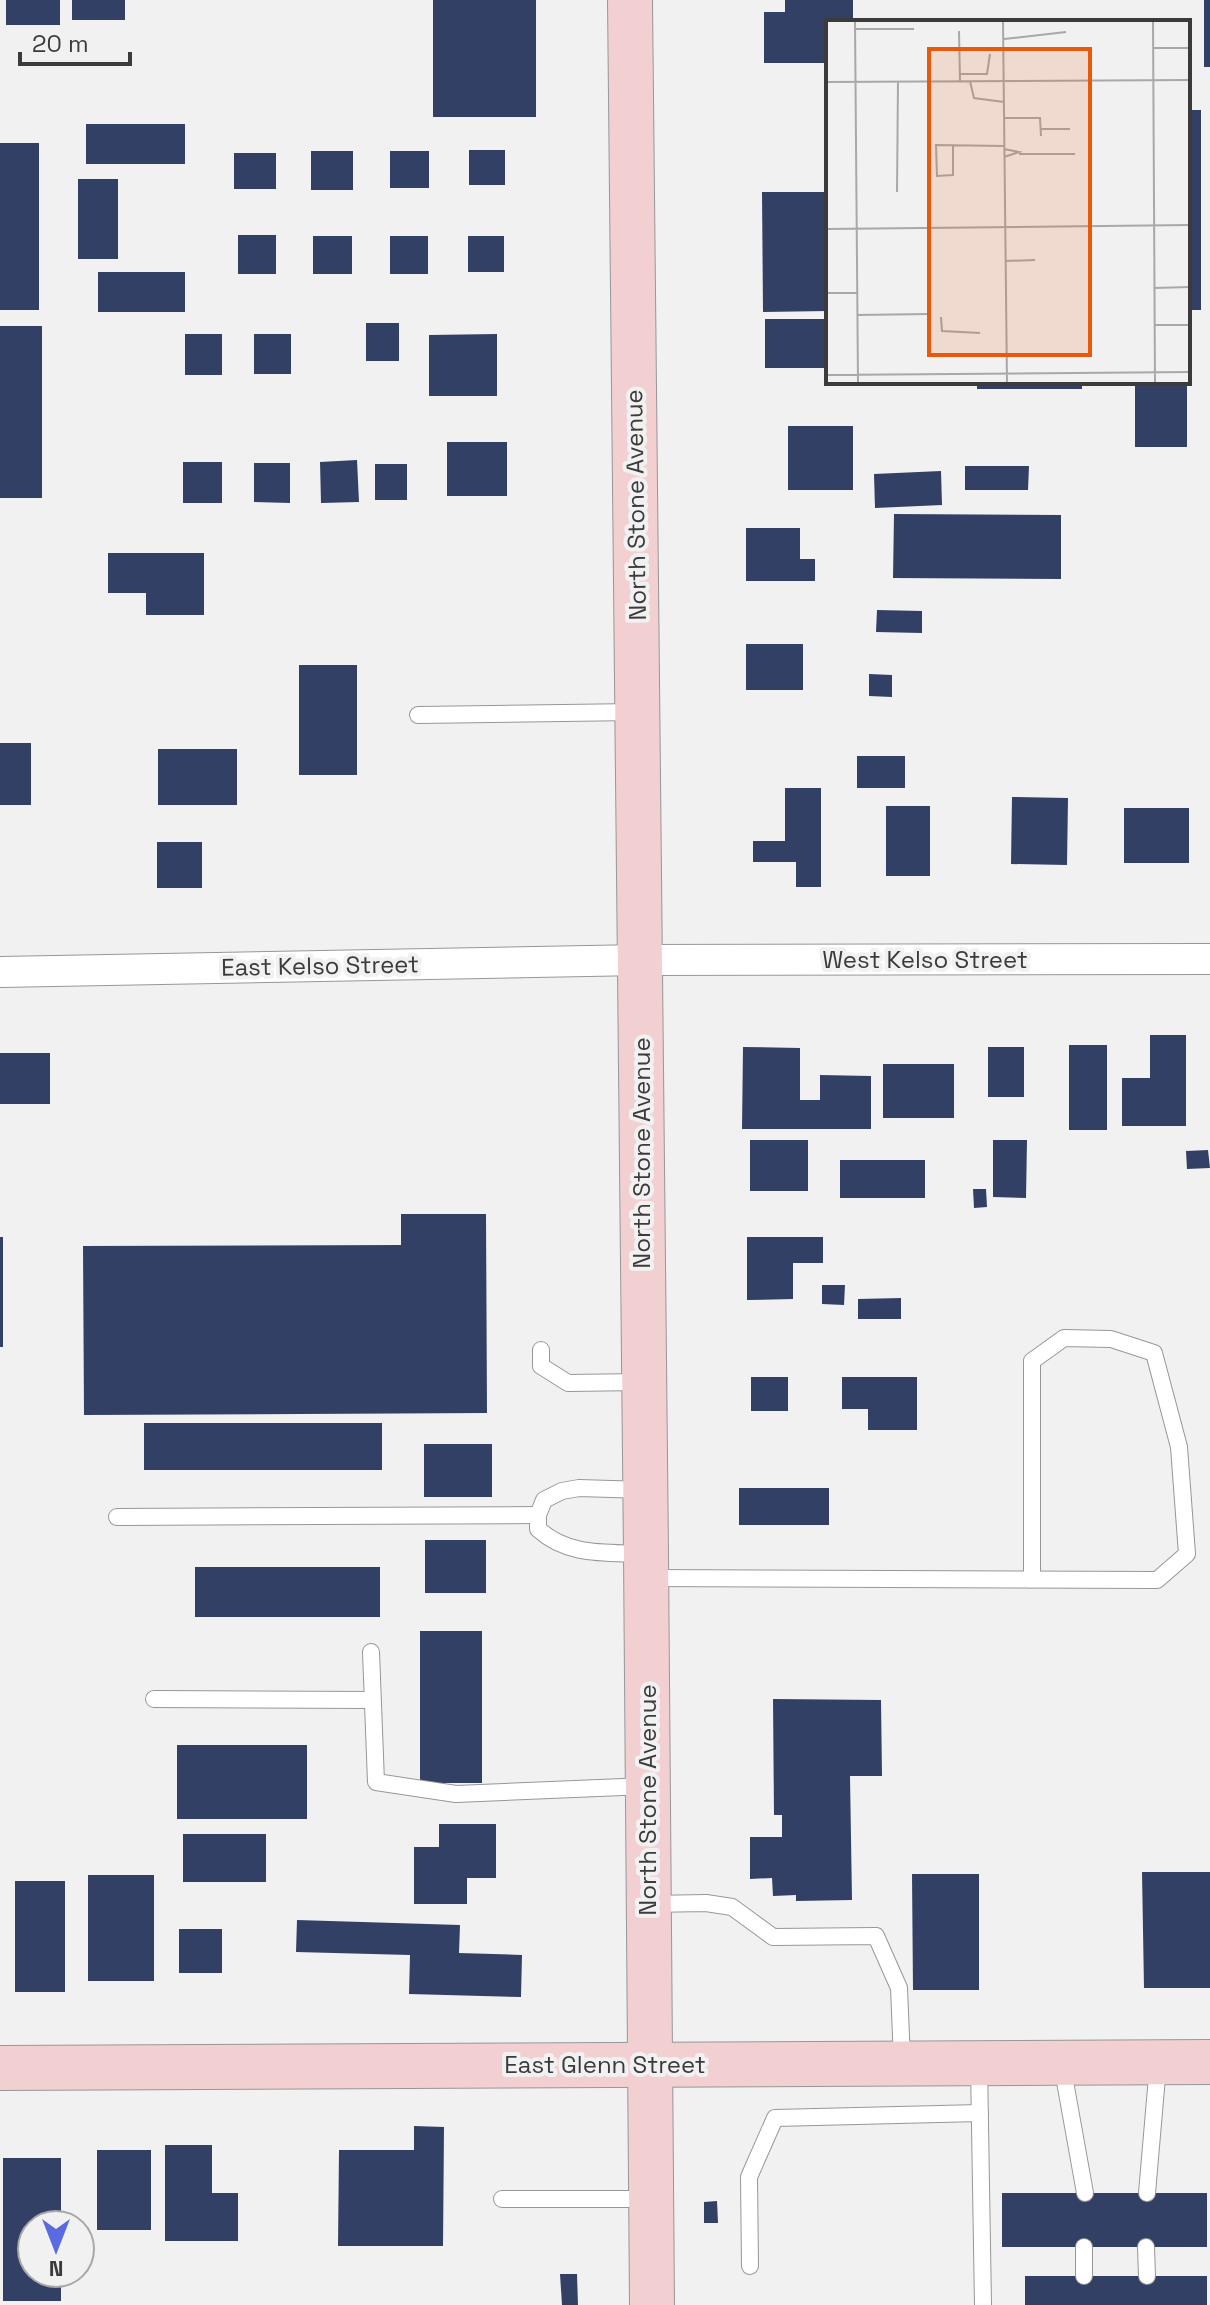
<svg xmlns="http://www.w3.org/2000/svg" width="1210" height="2305" font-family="'Space Grotesk',sans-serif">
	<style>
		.building { fill: #324065 }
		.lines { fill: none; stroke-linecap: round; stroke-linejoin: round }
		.lane-casing { stroke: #979798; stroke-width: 18 }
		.street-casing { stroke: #979798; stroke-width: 32 }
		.secondary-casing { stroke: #979798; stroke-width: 46 }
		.lane { stroke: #fff; stroke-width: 16 }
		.street { stroke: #fff; stroke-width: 30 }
		.secondary { stroke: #f2cfd0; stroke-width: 44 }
		.labels { text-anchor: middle; stroke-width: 8; stroke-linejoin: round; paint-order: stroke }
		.street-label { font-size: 24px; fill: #3b3b3b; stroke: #f1f1f2 }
		.inset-road { fill: none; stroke: #a8a8a9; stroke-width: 2 }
		.view { fill: #e8590c; fill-opacity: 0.15; stroke: #e8590c; stroke-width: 4 }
		.inset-edge { fill: none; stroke: #3b3b3b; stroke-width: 4 }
	</style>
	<rect width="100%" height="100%" fill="#f1f1f2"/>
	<g class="building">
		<rect x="6" y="0" width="54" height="25"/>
		<rect x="72" y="0" width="53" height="20"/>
		<rect x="433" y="0" width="103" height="117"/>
		<polygon points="785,0 853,0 853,22 828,22 828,63 764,63 764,12 785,12"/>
		<rect x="1204" y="0" width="6" height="67"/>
		<rect x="1188" y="110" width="13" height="200"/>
		<rect x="86" y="124" width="99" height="40"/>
		<rect x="0" y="143" width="39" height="167"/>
		<rect x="469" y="150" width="36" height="35"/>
		<rect x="311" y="151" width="42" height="39"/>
		<rect x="390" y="151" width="39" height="37"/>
		<rect x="234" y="153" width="42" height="36"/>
		<rect x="78" y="179" width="40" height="80"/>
		<polygon points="762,192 828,192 828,311 763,312"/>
		<rect x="238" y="235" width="38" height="39"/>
		<rect x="313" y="236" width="39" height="38"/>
		<rect x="390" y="236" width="38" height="38"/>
		<rect x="468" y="236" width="36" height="36"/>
		<rect x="98" y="272" width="87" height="40"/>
		<rect x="765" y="319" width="63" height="49"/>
		<rect x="366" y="323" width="33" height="38"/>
		<rect x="0" y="326" width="42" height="172"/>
		<rect x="185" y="334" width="37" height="41"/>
		<rect x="254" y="334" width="37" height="40"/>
		<polygon points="497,334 497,396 429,396 429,335"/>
		<rect x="977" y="382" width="105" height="7"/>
		<rect x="1135" y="382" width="52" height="65"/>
		<rect x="788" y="426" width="65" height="64"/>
		<rect x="447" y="442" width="60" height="54"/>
		<polygon points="357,460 359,502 321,503 320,462"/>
		<rect x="183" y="462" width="39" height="41"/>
		<polygon points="254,463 290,463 290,503 254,502"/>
		<rect x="375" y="464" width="32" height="36"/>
		<polygon points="965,466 1029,466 1028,490 965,490"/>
		<polygon points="941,471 942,505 875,508 874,474"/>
		<polygon points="894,514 1061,515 1061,579 893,578"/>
		<polygon points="746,528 800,528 800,559 815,559 815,581 746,581"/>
		<polygon points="108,553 204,553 204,615 146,615 146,593 108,593"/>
		<polygon points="877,610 922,611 922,633 876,632"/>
		<rect x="746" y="644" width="57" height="46"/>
		<rect x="299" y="665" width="58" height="110"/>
		<polygon points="869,674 892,675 892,697 869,696"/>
		<rect x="0" y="743" width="31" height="62"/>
		<rect x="158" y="749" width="79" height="56"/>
		<rect x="857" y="756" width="48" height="32"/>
		<polygon points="785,788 821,788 821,887 796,887 796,862 753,862 753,841 785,841"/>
		<polygon points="1012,797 1068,798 1067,865 1011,864"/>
		<rect x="886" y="806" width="44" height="70"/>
		<rect x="1124" y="808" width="65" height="55"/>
		<rect x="157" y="842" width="45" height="46"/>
		<polygon points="1150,1035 1186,1035 1186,1126 1122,1126 1122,1078 1150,1078"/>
		<rect x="1069" y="1045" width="38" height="85"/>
		<polygon points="743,1047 800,1048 800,1100 820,1100 820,1075 871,1076 871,1129 742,1129"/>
		<rect x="988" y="1047" width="36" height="50"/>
		<rect x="0" y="1053" width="50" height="51"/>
		<rect x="883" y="1064" width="71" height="54"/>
		<rect x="750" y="1140" width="58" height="51"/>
		<polygon points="993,1140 1027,1140 1026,1198 993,1197"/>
		<polygon points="1208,1150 1210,1168 1187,1169 1186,1151"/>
		<rect x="840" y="1160" width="85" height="38"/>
		<polygon points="973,1189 986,1189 987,1207 974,1208"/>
		<polygon points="401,1214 486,1214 487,1413 84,1415 83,1246 401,1245"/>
		<rect x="0" y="1237" width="3" height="110"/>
		<polygon points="747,1237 823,1237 823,1263 793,1263 793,1299 747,1300"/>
		<polygon points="822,1285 845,1285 844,1305 822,1304"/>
		<polygon points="901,1298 901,1319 858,1319 858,1299"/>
		<rect x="751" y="1377" width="37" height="34"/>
		<polygon points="842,1377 917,1377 917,1430 868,1430 868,1409 842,1409"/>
		<rect x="144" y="1423" width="238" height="47"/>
		<rect x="424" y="1444" width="68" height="53"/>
		<rect x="739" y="1488" width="90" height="37"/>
		<rect x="425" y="1540" width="61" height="53"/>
		<rect x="195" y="1567" width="185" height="50"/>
		<rect x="420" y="1631" width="62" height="152"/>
		<polygon points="773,1699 881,1700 882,1776 850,1776 852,1900 796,1901 796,1895 773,1896 772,1878 750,1879 750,1837 782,1837 782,1815 774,1815"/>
		<rect x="177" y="1745" width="130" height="74"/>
		<polygon points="439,1824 496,1824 496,1878 467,1878 467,1904 414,1904 414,1847 439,1847"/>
		<rect x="183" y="1834" width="83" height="48"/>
		<polygon points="1142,1872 1210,1872 1210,1988 1144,1988"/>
		<polygon points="912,1874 979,1874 979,1990 913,1990"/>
		<rect x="88" y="1875" width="66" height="106"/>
		<rect x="15" y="1881" width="50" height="111"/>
		<polygon points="297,1920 460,1925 459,1953 522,1955 521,1997 409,1994 410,1955 296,1952"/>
		<rect x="179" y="1929" width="43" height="44"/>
		<polygon points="414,2126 444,2127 443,2246 338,2246 339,2150 414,2150"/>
		<polygon points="165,2145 212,2145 212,2193 238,2193 238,2241 165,2241"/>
		<rect x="97" y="2150" width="54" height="80"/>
		<polygon points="3,2158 61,2158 61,2225 32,2225 32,2273 61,2273 61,2301 3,2301"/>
		<rect x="1002" y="2193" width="205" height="54"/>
		<polygon points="717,2201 718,2223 704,2223 704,2202"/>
		<polygon points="560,2274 577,2274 578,2305 562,2305"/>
		<rect x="1025" y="2276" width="182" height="29"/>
	</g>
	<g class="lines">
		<g class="lane-casing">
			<g id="lane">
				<polyline points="418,715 636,712"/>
				<polyline points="541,1350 541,1366 568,1383 642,1382"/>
				<path d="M644,1490L579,1488L562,1491L544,1500L538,1515V1529C569,1557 606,1552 645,1554"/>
				<polyline points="117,1517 538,1515"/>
				<polyline points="647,1578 1157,1580 1187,1554 1179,1447 1154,1353 1111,1339 1064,1338 1032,1361 1032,1580"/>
				<polyline points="371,1652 376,1782 456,1794 647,1786"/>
				<polyline points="154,1699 372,1700"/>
				<polyline points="650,1904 706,1903 732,1907 773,1937 876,1936 899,1988 902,2060"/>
				<polyline points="979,2065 983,2305"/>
				<polyline points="1062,2065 1085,2193"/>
				<polyline points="1147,2193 1158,2065"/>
				<polyline points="502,2199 649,2199"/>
				<polyline points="1084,2247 1084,2276"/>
				<polyline points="1146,2247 1147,2276"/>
				<polyline points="750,2266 749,2177 775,2118 980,2113"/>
			</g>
		</g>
		<g class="street-casing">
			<polyline id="street" points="0,972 641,960 1210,959"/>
		</g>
		<g class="secondary-casing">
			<g id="secondary">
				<polyline points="630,0 646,1554 652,2305"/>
				<polyline points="0,2068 1210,2062"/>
			</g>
		</g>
		<use href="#lane" class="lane"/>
		<use href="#street" class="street"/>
		<use href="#secondary" class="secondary"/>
	</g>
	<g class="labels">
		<g class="street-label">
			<text transform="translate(636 505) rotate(-91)" y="8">North Stone Avenue</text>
			<text x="925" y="968">West Kelso Street</text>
			<text transform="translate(320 966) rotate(-1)" y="8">East Kelso Street</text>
			<text transform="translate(642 1153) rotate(-90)" y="8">North Stone Avenue</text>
			<text transform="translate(648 1800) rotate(-90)" y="8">North Stone Avenue</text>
			<text x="605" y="2073">East Glenn Street</text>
		</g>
	</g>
	<g transform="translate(826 20)">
		<rect width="364" height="364" fill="#f1f1f2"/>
		<path class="inset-road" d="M29,1L32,363M177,1L181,363M327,1L329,363M29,9H88M133,11L134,61M178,19L240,12M327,28H363M134,54H161L164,34M144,61L148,78L178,82M0,62L364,60M178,98H214L215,116M215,109H244M127,125V155L111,156L110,125L178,126M178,129L193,132L178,137M193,134H249M71,172L72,61M0,209L364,205M179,241L209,240M328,268L364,267M0,273H31M31,295L103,294M115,297L116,311L154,313M329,305H364M0,355L364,352"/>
		<path class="view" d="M103,29H264V335H103Z"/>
		<rect width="364" height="364" class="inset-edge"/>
	</g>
	<g transform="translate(56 2249) rotate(180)"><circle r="38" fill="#f1f1f2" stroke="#a8a8a9" stroke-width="2"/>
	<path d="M0-6L14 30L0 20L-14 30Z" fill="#5a6ae1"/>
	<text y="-12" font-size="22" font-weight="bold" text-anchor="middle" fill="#3b3b3b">N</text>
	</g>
	<path d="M20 52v12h110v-12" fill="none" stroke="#3b3b3b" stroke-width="4"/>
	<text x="32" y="52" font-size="24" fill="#3b3b3b" stroke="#f1f1f2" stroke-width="6" paint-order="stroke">20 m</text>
</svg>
